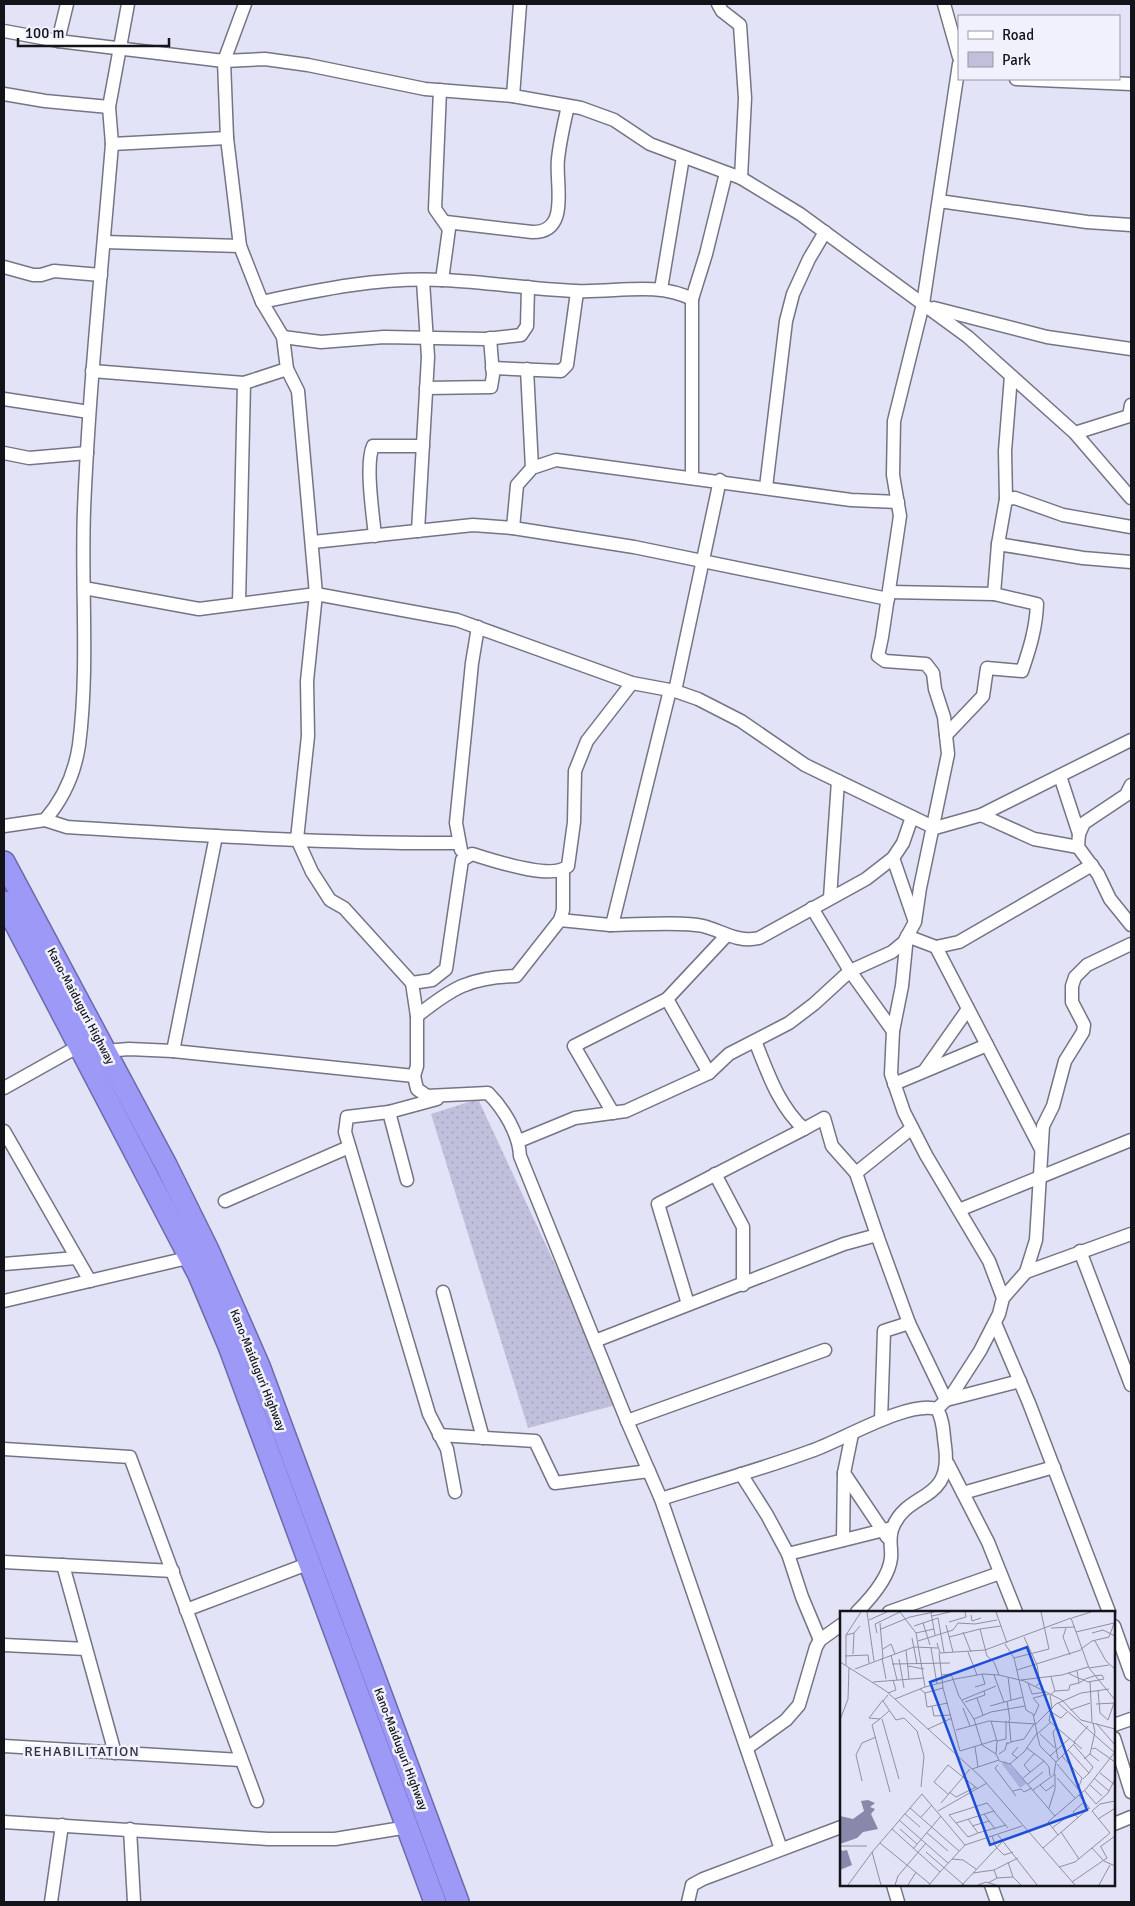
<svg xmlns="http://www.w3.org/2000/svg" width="1135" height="1906" font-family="Signika,sans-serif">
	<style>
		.green { fill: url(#green-dots) }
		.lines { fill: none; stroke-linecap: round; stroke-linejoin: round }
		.street-casing { stroke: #747485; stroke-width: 15 }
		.highway-casing { stroke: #6d6aaa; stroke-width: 24 }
		.street { stroke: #fff; stroke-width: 12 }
		.highway { stroke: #9d99f7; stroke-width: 21 }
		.labels { text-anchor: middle; stroke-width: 5; stroke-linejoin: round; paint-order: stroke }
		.street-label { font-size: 12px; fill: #13131a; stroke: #f0f1fd }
		.neighbourhood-label { font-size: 14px; letter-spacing: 1px; fill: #313140; stroke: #f0f1fd }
		.inset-road { fill: none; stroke: #8f909e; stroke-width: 1 }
		.view { fill: #1d4ed8; fill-opacity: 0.15; stroke: #1d4ed8; stroke-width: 2.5 }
		.inset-edge { fill: none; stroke: #13131a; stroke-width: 2.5 }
	</style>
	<defs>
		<pattern id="green-dots" width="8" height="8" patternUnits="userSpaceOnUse" patternTransform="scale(1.25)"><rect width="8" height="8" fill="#c0c0dd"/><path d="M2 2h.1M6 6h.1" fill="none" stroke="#a4a4bd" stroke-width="1.8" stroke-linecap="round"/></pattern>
	</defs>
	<rect width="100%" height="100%" fill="#e2e3f6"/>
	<polygon class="green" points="478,1099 620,1404 528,1428 431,1114"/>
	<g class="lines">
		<g class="street-casing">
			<g id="street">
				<polyline points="718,4 722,11 740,25 745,98 741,178"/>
				<polyline points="944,4 959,57"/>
				<polyline points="4,31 58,41 224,61 265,59 308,65 425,89 513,96 581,108 614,120 650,144 741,178 800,214 968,337 1075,433 1131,498"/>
				<polyline points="58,41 67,4"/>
				<polyline points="1016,79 1131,84"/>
				<polyline points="440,90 435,209 449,229 442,280"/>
				<polyline points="4,94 45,101 109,107"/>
				<polyline points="513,96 520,4"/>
				<polyline points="112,144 227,138"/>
				<polyline points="939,201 1087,222 1131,225"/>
				<path d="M446,222L532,232C571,233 555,183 558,159C560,141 564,123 568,106"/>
				<polyline points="104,242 240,246"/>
				<polyline points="4,267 33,275 41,275 54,271 101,275"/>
				<polyline points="661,289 683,157"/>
				<polyline points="692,299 706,254 726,173"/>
				<path d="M262,302C321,289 382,277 443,280C487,282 531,289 576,291C615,293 656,281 692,299V478"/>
				<polyline points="934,308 1047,337 1131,349"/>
				<polyline points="283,337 321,342 384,337 486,339 521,335 527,326 528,287"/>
				<polyline points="492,368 561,371 567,365 577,292"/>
				<polyline points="527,369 532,468"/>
				<polyline points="92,371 244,383 287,369"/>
				<polyline points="1011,376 1005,451 1006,499 1015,498 1063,515 1131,527"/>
				<polyline points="426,388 491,387 493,375 490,338"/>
				<polyline points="4,399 89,412"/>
				<polyline points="1075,433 1129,416 1131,405"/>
				<polyline points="4,453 29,458 87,453"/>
				<polyline points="766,487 786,321 793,294 809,259 825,232"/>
				<polyline points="513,528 517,485 532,468 556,460 851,500 898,502"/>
				<polyline points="418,531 428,357 423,281"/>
				<path d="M375,536C373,515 365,464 373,446H423"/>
				<polyline points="313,542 473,525 513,528 634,547 888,599"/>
				<polyline points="998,544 1006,499"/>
				<polyline points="84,588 199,609 316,594 457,620 632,683 675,691 698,699 741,721 805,765 935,828 981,815 1131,740"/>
				<polyline points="889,592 994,594"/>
				<polyline points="239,603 244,383"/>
				<polyline points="675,691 720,480"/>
				<path d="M946,735L983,696L987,668L1022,671C1030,648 1036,628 1037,604L994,594L998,544L1083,558L1131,562"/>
				<polyline points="1060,776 1079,834"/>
				<polyline points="1131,785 1126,795 1084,823 1079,834 1078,847 1098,874 1110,899 1131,925"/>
				<polyline points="981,815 1034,839 1078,847"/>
				<path d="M45,820C63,799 75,772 79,745C89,667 81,588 84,510C89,388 102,266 112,144L109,107L128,4"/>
				<path d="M4,826L45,820L67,827C198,835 329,844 459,843"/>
				<polyline points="461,850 456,823 472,663 478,627"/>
				<polyline points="893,858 914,919"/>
				<polyline points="830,898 838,781"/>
				<polyline points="812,908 850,971 893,1031"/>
				<polyline points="560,920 610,925 613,921 670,690"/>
				<path d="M610,925C635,925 680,921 703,926C723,931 737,943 759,938L866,879L893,858L903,843L912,817"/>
				<polyline points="936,947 1041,1149"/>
				<path d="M412,983L432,980L446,969L462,860L472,854C492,860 552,881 568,866L574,822L575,771L587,741L632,683"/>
				<path d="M417,1016C452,988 470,977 516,976L560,920L563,910V870"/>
				<polyline points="105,1051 129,1049 173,1051 414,1076 417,1066 417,1016 412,983 344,908 330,900 312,872 297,839 308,736 307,681 316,594 298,391 287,369 283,337 262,302 240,246 227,138 224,61 245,4"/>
				<polyline points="173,1051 216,836"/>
				<polyline points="925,1070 968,1009"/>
				<polyline points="709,1073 667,999 726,936"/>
				<path d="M414,1076L417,1089L427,1096L488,1093C504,1109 519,1134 520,1156L627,1421L661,1499L781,1849"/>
				<polyline points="894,1084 987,1045"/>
				<polyline points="4,1088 79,1046"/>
				<polyline points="389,1112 347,1117 345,1132 429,1414 447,1449 455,1492"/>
				<polyline points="613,1113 574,1046 667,999"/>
				<polyline points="4,1131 90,1281"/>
				<polyline points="519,1141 575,1118 626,1111 709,1073 729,1054 789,1023 814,1004 850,971 892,952 904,942 915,922 920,888 948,754 944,717 935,689 933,673 926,664 885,661 878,656 882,637 900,516 893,475 894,421 923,304 959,64"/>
				<polyline points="856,1173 912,1128"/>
				<polyline points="715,1174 743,1227 743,1285"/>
				<polyline points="407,1180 389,1112 437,1099"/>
				<polyline points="225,1201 349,1147"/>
				<polyline points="959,1210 1131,1140"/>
				<polyline points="877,1235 909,1323 884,1331 881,1420"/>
				<polyline points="1080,1251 1131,1385"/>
				<polyline points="4,1264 76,1258"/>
				<polyline points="1026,1272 1036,1240 1043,1126 1053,1106 1065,1061 1083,1032 1084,1025 1072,1002 1072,986 1075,977 1087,965 1131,944"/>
				<polyline points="443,1292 483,1438"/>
				<polyline points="1003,1298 1026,1272 1131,1234"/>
				<polyline points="4,1301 196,1256"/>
				<polyline points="688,1304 658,1204 804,1129"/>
				<polyline points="909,1323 946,1400 1020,1381"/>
				<polyline points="995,1323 1029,1403 1109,1612"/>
				<path d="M595,1341L844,1244L877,1235L856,1173L832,1146L824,1118L804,1129C778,1105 768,1073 755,1041"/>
				<polyline points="937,1409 953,1393 980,1351 999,1314 1003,1298 989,1261 926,1155 904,1112 891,1074 893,1031 902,986 907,936 936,947 959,942 1092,865"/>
				<polyline points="627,1421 825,1350"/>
				<polyline points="439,1435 535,1441 555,1483 649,1471"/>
				<polyline points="4,1449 130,1457 257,1801"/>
				<polyline points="948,1464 988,1542 1016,1612"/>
				<polyline points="844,1473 887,1537"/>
				<polyline points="741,1474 767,1515 788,1554 892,1528"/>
				<polyline points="963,1493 1054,1467"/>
				<path d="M661,1499C711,1483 762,1469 811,1451C841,1441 908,1400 937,1409C944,1421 943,1433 945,1446C953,1503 908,1490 893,1527C888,1538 892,1547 891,1558C889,1578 871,1598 857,1612"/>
				<polyline points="843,1540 844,1473 852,1434"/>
				<polyline points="788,1554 802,1597 820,1640"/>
				<polyline points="4,1562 173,1571"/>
				<polyline points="63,1565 115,1753"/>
				<polyline points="186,1610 310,1563"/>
				<polyline points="889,1612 1000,1573"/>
				<polyline points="1114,1626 1131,1674"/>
				<polyline points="4,1645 86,1649"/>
				<polyline points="1114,1725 1131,1719"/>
				<polyline points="1114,1738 1131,1792"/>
				<polyline points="4,1746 241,1760"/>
				<polyline points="747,1748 786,1720 799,1705 816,1647 820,1640 841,1625"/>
				<polyline points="4,1822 268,1839 335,1839 408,1827"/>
				<polyline points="1114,1824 1131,1817"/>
				<polyline points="130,1829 134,1902"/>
				<polyline points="893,1885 898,1902"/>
				<polyline points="991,1885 997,1902"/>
				<polyline points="51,1902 62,1825"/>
				<polyline points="688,1902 692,1885 703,1879 841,1827"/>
			</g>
		</g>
		<g class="highway-casing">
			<g id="highway">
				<polyline points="4,862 166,1165 208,1250 259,1366 458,1902"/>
				<polyline points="4,902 199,1275 229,1346 435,1902"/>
			</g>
		</g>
		<use href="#street" class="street"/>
		<use href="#highway" class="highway"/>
	</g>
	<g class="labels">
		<g class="street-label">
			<text transform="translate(81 1006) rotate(62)" y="4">Kano-Maiduguri Highway</text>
			<text transform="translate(258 1370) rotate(68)" y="4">Kano-Maiduguri Highway</text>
			<text transform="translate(401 1749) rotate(69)" y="4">Kano-Maiduguri Highway</text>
		</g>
		<g class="neighbourhood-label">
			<text x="82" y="1756">REHABILITATION</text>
		</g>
	</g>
	<g transform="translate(840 1611)">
		<rect width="275" height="275" fill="#e2e3f6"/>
		<path d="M165,150L187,172L180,177L162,153Z" fill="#c0c0dd"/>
		<path d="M28,189L35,192L30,196L35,198L31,203L38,218L23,221L17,227L0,233V205L13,208L24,200L21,190ZM0,236L2,240L7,239L12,254L0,259Z" fill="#8888ab"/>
		<path class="inset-road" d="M27,1L34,50M60,1L76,22L85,76M156,1L167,32M91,2L95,24M131,4L132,10L141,7M92,5L110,1M232,7L251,1M29,9L47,1M109,11L126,6L125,1M40,12L43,47M83,12L90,34M106,14L113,41M74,15L98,7L104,41M211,17L235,16M226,17L223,26L230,44M41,18L70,6L94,1M140,18L161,15M123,21L131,41M236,21L274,12M37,22L35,13L60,1M76,22L94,18M252,22L263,19L275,25M6,24L14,22L20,15M109,26L140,18L147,45L154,51L159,64M184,26L197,54L200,72L196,75M72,27L77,53M78,30L113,19L118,12L135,13L157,9M255,30L266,50L275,58M97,32L100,42L145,39L231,7L249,57L275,89M165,33L174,47L186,99L193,103L197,122L184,141L170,153M91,37L97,73M43,38L51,33L55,43M241,38L252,30L269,26L275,10M66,39L69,68M128,41L137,64M99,42L103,77L120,140M13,43L14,22M51,44L57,69M5,45L28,44L29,52M42,47L46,68M174,47L209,38L201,1M59,48L64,77M0,51L46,80L141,166L235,274M52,53L110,52M6,54V24L21,1M68,55L84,58M249,57L269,54M15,58L74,36L98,37M177,59L241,39M228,62L238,67L244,69L248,71L264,68L262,64L254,65L245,68L244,69L239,72M101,64L111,63L119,85L134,108L142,134L156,143L159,149L132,158M154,64L164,91M168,66L171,89M211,66L215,80L210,84L212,98M181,69L222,64L248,56M250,70L252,111M33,71L84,67M188,72L192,83L206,81M135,76L145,73L142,63M80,78L85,82L87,96L108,92M258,79L260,102L268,109M215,80L229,79L230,74L239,72L237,60M48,82L56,79L53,69M85,82L103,77M48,84L43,90L56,109L64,107L77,120L84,145L81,176M137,87L143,104M55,88L85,76L115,68L143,63L159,64L184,70L222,89L241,109L275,118M43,89L29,107L40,108L49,100M122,89L156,75M167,90L170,109M125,91L145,84L144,80M218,92L275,142M256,93L275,92M92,95L94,105L111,104M150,95L183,86M123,97L130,115M211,99L209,110L235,132L216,151M230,99L250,92M211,101L221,107L227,101M194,105L199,94L193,87L209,83M40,108L32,114L50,181M42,108L59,168M134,108L151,101L185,95M0,109L8,88L9,57M268,109L274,92M151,110L157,130M211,111L197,123L200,135L216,151L214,163M256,112L275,134M217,116L213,121L218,148M88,118L112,107M116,119L149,110L196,113L216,93L241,82L269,78M200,123L215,137M171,131L184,128L194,113M167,133L171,131L169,109M234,134L253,156L249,162M135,136L138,156M242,138L234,131L248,115M252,138L255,137L275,151M228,139L249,162L243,168M120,140L156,129M156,143L157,130L166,128V110M159,143L165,139L167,131M250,143L255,121L253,112M210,145L230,127M222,145L242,167L238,178M177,147L172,143L178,136M244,148L250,143L259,150M159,150L170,153L215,205M204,150L209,156L210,165M217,153L238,178M158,154L155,157L176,185M190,161L184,154L194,143M260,162L275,174M183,167L204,150L187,137M217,167L235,187M255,168L269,180M22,170L16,144L22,132L36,126M188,173L203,161M200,174L206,180L214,174M250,174L262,185M193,179L215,163V178L209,197M173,180L181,178L184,181L192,177M245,180L256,193M109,181L116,186L136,176M108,183L94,171L108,154L138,178M239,184L250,198M101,192L130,158M256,193L268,182L275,168M70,197L119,240M98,200L147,172M154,200L116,212L109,204L147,192L154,200L156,203L168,217M65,203L80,216M144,203L155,218M81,206L92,194M238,207L233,201L244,191M258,208L274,198M59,209L108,252M116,212L128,226L138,222L128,208M132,215L149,210M212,217L227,206M52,218L100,261L125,234M60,218L77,233M221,221L239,248M87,222L108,240M138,222L166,214M158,224L197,274M218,224L208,211L246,178L275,141M152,225L156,236L164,244L173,241M40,232L90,273M0,235H27M260,236L275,225M203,237L249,197M252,237L264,250L275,255M73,238L101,205M32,241L41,274M86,241L124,274M112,248L123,249L136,258M168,251L173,266M219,256L235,251L270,222L252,200L260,193L275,190M133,262L154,259L178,247M156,267L173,266L181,274M232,271L267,247L261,236M148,272L157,267L154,259M8,274L33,240L82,183L125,234L182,215M55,274L58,265L86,232M68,274L76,261M89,274L100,261M122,274L162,231M138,274L146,271L156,274M259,274L270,254"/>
		<path class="view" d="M187,36L247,199L150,234L90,71Z"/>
		<rect width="275" height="275" class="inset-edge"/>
	</g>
	<rect width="1135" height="1906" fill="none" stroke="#13131a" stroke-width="10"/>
	<rect x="958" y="15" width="162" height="65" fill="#f0f1fd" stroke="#9898a2"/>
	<rect x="968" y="31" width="25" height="8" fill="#ffffff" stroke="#9898a2"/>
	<text x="1002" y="40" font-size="15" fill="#13131a">Road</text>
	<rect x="968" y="52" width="25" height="15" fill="#c0c0dd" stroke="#9898a2"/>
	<text x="1002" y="65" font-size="15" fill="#13131a">Park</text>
	<path d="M18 38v8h151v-8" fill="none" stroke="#13131a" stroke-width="2.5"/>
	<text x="25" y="38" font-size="15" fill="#13131a" stroke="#f0f1fd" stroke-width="4" paint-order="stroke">100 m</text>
</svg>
